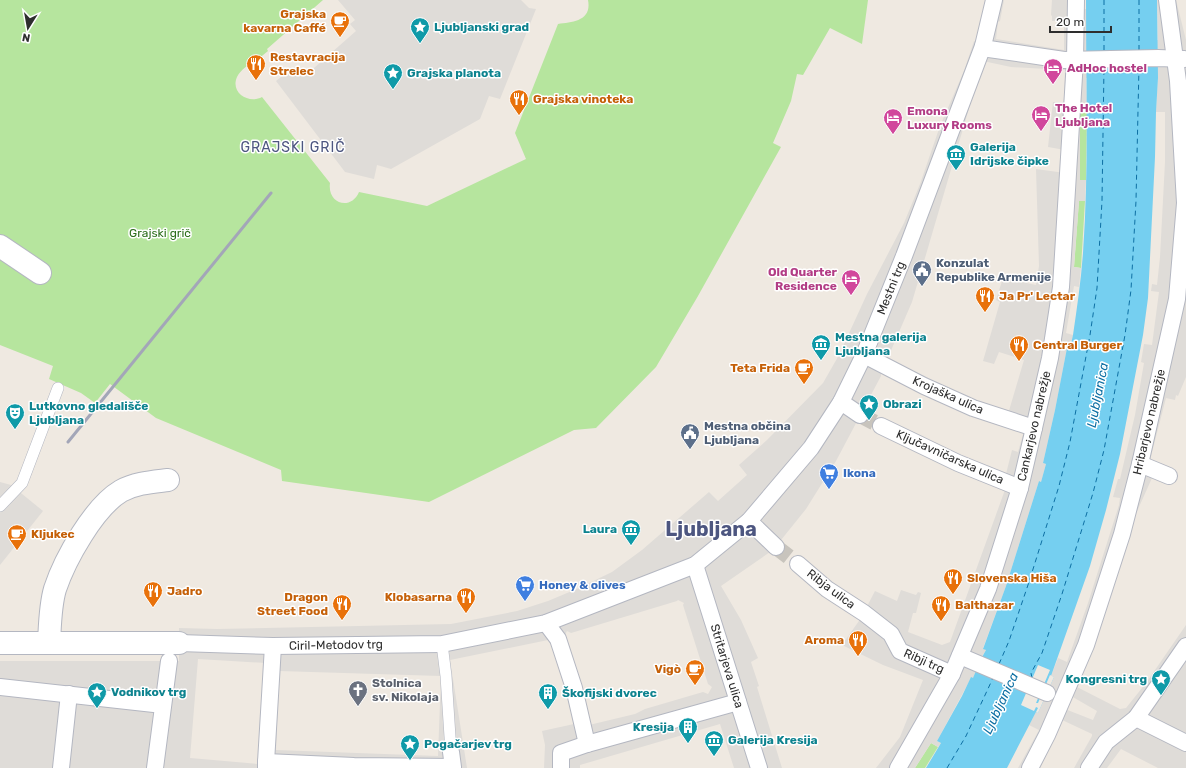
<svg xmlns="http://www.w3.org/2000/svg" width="1186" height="768" font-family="Rubik,sans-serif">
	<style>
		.green { fill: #b6e59e }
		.plaza { fill: #dfdcd8; fill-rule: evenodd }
		.water { fill: #75cff0 }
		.pier { fill: #efe9e1 }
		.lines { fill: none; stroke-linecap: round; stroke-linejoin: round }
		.ferry { stroke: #0d6fa3; stroke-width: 1; stroke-dasharray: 5 4; stroke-linecap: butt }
		.pedestrian-tunnel { stroke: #c8c4bd; stroke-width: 16; stroke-dasharray: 16 8; stroke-linecap: butt }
		.service-casing { stroke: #b4b7c1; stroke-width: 12 }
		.pedestrian-casing { stroke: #b4b7c1; stroke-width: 18 }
		.minor-casing { stroke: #b4b7c1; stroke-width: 24 }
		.service { stroke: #fff; stroke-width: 11 }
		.pedestrian { stroke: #fff; stroke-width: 16 }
		.minor { stroke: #fff; stroke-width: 22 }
		.rail { stroke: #a3a6b8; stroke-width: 3 }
		.labels { text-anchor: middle; stroke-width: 3; stroke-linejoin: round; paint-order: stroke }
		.food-label { font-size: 12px; font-weight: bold; fill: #c56008; stroke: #fff; text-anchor: start }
		.culture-label { font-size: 12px; font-weight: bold; fill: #0d838f; stroke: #fff; text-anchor: start }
		.hotel-label { font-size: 12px; font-weight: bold; fill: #b23c85; stroke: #fff; text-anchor: start }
		.park-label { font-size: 12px; fill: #2c6e1b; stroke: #fff }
		.service-label { font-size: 12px; font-weight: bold; fill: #4e5e75; stroke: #fff; text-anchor: start }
		.street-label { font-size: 12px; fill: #2e2e2e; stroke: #fff }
		.shop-label { font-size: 12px; font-weight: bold; fill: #366cbe; stroke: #fff; text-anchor: start }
		.worship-label { font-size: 12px; font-weight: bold; fill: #5b616d; stroke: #fff; text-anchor: start }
		.water-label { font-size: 13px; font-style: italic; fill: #0d6fa3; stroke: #fff }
		.quarter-label { font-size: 14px; letter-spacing: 1px; fill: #4d5680; stroke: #fff }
		.town-label { font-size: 20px; font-weight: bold; fill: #4d5680; stroke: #fff }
	</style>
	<rect width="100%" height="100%" fill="#efe9e1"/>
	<g class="green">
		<path d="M0,0H323L267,49L268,51L257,60L256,59C250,64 240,70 237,77C230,93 249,104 262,97L330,183C327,204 351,211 359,192L427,206L526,159L515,133L558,24C573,22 592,21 588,0H868L862,44L830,28L803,75L797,74L791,101L773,143L781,147L698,296L656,367L596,428L574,430L429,502L282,481L281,470L156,418L110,384L95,403L81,393L49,379L53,366L0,345Z"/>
		<polygon points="1080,113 1087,113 1086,180 1080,180"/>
		<polygon points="1079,201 1085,201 1081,268 1074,267"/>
		<polygon points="931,743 938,747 925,768 915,768"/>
	</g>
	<g class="plaza">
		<polygon points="338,0 521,0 529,8 536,9 500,99 489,96 480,119 391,169 377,165 374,179 345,172 276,81 287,72 290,76 299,68 306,75 356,31 350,24 355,20"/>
		<path d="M987,0H1004L1000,21L998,22L996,39L1064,50V21H1052V16L1051,15L1052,0H1081V9H1086V40H1158L1157,0H1176L1186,40V377L1178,396L1176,395L1175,400L1166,398L1150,460L1152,478L1126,536L1075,686L1120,709L1126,708L1146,683L1186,625V768H1158L1121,749L1107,768H1074L1092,736V734L1060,719L1032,768H1018L1039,730L1029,725L1036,712L1039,713L971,678L937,741L941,743L938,747L931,743L915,768H876L900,737L923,680L883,665L842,645L861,618L875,591L897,601L901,590L916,595L918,592L921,593L916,613H913L908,632L942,645L950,642L1006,487L1005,478L1012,450L1018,452L1024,431L881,372V376L836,461L806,509L773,550L721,586L741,620L758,658L751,662L759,686L757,687L782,768H734L720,724L580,765V768H544L545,745L542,731L574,724L553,639L450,660L467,768H0V661H179V628L217,629L451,624L517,611L548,601L579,588L612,572L642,550L709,492L718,501L747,475L739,465L767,440L823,383L839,355L867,294L904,223L920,184L940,126L964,71L974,41L977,42ZM983,61L1011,67L1065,70L1064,102H1053L1048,147L1065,150V173L1036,169L1039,266L1036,285L1003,278L996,300L1000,302L983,361L994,364L999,352L1024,360L1008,414L886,362L912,302ZM1086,78H1158L1156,112H1165V162L1160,257L1157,285L1152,284L1151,291L1159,292L1152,345L1144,344L1141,362L1144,363L1135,415L1120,479H1118L1113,497L1120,498L1119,505L1088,603L1067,662L1058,658L1051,676L981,658L986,650L983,648L1006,586L1039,481L1041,482L1046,464L1043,463L1055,410L1067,348L1070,349L1073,335L1066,333L1074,286L1079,287L1081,268L1074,267L1079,201H1085L1086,180H1080V113H1087ZM678,600L684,603L683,605L708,684L712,687L708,694L703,692L645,709L635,714L589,725L582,687L574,663L563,639L567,631L571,633L677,601ZM198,659L266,663L258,764L190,758ZM279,671L441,676L438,756L276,750ZM1071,696L1097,711L1093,720L1065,709Z"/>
		<polygon points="0,482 11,485 43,511 0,565"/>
	</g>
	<path class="water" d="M1086,0H1157L1158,78L1156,112L1155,157L1148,298L1143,335L1120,454L1106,510L1090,566L1051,676L1054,677L1038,713L1036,712L1007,768H926L941,743L937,741L962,696L971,677L973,678L981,659L986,650L983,649L1006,586L1039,481L1041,482L1046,464L1043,463L1055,410L1067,348H1070L1073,335C1077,308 1081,281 1083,253C1089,169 1086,84 1086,0Z"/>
	<polygon class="pier" points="1038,665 1050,670 1036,703 1038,703 1050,675 1054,677 1038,713 1036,712 1038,708 1036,707 1034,711 1021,705"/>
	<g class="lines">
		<g class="ferry">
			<polyline points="1104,0 1104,51"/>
			<polyline points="1139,50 1139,0"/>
			<polyline points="999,664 1009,641 1029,582 1059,486 1070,442 1090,335 1097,288 1102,201 1104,67"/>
			<polyline points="1032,678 1031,673 1042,653 1062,594 1093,493 1104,450 1125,335 1131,290 1136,201 1139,66"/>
			<polyline points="947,768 966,736 993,678"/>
		</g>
		<g class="pedestrian-tunnel">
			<polyline points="860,415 881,426"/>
			<polyline points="776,547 798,564"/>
		</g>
		<g class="service-casing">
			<g id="service">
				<polyline points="0,506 22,483 58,388"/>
				<polyline points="442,644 446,676 451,752"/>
			</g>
		</g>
		<g class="pedestrian-casing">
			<g id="pedestrian">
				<polyline points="983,46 989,49 1064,60 1158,58 1184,59"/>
				<polyline points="864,355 924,386 973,408 1034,428"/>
				<polyline points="841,402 860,415"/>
				<polyline points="881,426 958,463 1020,488"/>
				<polyline points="1140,464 1169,476"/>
				<polyline points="749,521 776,547"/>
				<polyline points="798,564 827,589 864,613 891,634 900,651 952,674"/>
				<polyline points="695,565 759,768"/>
				<polyline points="546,623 558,639 574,688 587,744"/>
				<polyline points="179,643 273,646 442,644 546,623 695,565 749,521 811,448 841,402 864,355 904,256 983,46 994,0"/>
				<polyline points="960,656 1047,693"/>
				<polyline points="0,687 163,705"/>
				<polyline points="1136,718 1186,743"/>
				<polyline points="266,762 273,646"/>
				<polyline points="61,768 69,694"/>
				<polyline points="155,768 169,661"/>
				<polyline points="266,768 266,762 354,766 453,767 451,752"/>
				<polyline points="561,768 561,753 587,744 738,702"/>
				<polyline points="898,768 952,674 988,589 1020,488 1034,428 1050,358 1061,287 1075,60 1076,0"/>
				<polyline points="1030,768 1047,735 1086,645 1122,534 1140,464 1177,299 1185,203 1178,81 1167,0"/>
				<polyline points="1089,768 1106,742 1136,718 1186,646"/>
			</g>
		</g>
		<g class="minor-casing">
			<g id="minor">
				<polyline points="0,246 40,273"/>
				<polyline points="0,643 179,643"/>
				<path d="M49,643C50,625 50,606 55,589C65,559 94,507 121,491C136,483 152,482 168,480"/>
			</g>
		</g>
		<use href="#service" class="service"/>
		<use href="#pedestrian" class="pedestrian"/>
		<use href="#minor" class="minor"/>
		<polyline class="rail" points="68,442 271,193"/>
	</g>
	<defs>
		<g id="cafe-pin" transform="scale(1)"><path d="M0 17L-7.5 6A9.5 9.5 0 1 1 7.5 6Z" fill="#e8710a" stroke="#fff"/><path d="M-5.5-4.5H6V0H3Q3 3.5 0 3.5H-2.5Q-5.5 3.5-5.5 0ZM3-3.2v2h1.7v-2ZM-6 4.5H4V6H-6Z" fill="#fff"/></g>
		<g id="sight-pin" transform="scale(1)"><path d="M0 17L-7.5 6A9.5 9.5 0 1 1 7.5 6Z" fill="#0f9aa8" stroke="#fff"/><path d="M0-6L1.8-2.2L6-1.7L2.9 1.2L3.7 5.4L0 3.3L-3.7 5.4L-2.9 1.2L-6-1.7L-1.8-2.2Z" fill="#fff"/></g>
		<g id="restaurant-pin" transform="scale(1)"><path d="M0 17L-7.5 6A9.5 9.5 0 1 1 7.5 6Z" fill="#e8710a" stroke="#fff"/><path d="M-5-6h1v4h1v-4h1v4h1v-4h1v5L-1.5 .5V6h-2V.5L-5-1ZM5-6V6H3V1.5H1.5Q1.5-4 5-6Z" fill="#fff"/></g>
		<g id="hotel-pin" transform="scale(1)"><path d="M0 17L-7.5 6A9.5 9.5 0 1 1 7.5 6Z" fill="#d1479c" stroke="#fff"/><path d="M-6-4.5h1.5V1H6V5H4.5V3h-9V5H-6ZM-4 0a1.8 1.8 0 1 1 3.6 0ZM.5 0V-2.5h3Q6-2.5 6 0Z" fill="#fff"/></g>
		<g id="museum-pin" transform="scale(1)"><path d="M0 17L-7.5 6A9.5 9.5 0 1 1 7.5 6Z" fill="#0f9aa8" stroke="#fff"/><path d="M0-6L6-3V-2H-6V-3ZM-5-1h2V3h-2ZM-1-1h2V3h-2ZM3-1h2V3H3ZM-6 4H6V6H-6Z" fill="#fff"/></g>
		<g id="civic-pin" transform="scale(1)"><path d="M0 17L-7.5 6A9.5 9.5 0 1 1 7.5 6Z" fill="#5c6f8a" stroke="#fff"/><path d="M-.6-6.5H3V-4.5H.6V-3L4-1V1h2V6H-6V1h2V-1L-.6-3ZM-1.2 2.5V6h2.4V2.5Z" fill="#fff"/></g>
		<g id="theatre-pin" transform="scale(1)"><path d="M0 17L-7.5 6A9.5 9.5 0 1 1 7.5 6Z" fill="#0f9aa8" stroke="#fff"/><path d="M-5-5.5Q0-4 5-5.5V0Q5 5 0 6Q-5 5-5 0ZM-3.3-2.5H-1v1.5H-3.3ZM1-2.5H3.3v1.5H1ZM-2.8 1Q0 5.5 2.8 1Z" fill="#fff"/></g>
		<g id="supermarket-pin" transform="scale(1)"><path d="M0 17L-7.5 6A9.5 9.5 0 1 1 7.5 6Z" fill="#3f7fe0" stroke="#fff"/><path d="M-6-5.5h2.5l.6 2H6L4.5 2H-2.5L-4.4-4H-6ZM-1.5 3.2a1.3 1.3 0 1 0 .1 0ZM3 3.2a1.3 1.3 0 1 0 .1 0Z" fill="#fff"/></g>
		<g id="church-pin" transform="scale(1)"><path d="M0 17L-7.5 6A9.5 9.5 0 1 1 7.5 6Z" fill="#6b7280" stroke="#fff"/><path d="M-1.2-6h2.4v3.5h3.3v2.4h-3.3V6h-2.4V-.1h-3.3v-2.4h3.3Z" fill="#fff"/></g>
		<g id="building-pin" transform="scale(1)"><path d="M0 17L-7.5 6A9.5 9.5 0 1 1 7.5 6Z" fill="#0f9aa8" stroke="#fff"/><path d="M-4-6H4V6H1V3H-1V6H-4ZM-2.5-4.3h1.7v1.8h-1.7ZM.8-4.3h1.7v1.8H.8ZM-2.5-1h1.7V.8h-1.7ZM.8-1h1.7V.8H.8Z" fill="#fff"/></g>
	</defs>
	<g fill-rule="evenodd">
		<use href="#cafe-pin" x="340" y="21"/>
		<use href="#sight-pin" x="420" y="27"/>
		<use href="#restaurant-pin" x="256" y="64"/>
		<use href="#hotel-pin" x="1053" y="68"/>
		<use href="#sight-pin" x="393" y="73"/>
		<use href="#restaurant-pin" x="519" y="99"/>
		<use href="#hotel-pin" x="1041" y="115"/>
		<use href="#hotel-pin" x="893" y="118"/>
		<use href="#museum-pin" x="956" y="154"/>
		<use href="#civic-pin" x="922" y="270"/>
		<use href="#hotel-pin" x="851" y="279"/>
		<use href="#restaurant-pin" x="985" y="296"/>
		<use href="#museum-pin" x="821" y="344"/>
		<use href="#restaurant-pin" x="1019" y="345"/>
		<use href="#cafe-pin" x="804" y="368"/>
		<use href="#sight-pin" x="869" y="404"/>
		<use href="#theatre-pin" x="15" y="413"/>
		<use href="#civic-pin" x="690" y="433"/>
		<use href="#supermarket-pin" x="829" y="473"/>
		<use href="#museum-pin" x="631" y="529"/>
		<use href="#cafe-pin" x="17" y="534"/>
		<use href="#restaurant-pin" x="953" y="578"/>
		<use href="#supermarket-pin" x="525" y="585"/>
		<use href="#restaurant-pin" x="153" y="591"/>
		<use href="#restaurant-pin" x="466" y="597"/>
		<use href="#restaurant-pin" x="342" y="604"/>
		<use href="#restaurant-pin" x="941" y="605"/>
		<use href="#restaurant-pin" x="858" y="640"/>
		<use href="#cafe-pin" x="695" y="669"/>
		<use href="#sight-pin" x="1161" y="679"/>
		<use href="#church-pin" x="358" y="690"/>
		<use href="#sight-pin" x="97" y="692"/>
		<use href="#building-pin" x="548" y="693"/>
		<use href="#building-pin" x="688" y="727"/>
		<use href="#museum-pin" x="714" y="740"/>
		<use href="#sight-pin" x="410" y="744"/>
	</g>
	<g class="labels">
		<g class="food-label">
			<text x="326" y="18" text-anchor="end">Grajska<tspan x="326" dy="14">kavarna Caffé</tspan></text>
			<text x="270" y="61">Restavracija<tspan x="270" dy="14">Strelec</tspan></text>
			<text x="533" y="103">Grajska vinoteka</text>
			<text x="999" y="300">Ja Pr' Lectar</text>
			<text x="1033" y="349">Central Burger</text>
			<text x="790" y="372" text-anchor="end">Teta Frida</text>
			<text x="31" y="538">Kljukec</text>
			<text x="967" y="582">Slovenska Hiša</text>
			<text x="167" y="595">Jadro</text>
			<text x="328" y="601" text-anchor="end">Dragon<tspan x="328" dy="14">Street Food</tspan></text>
			<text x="452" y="601" text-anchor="end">Klobasarna</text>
			<text x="955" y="609">Balthazar</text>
			<text x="844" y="644" text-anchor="end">Aroma</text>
			<text x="681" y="673" text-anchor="end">Vigò</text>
		</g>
		<g class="culture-label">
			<text x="434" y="31">Ljubljanski grad</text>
			<text x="407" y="77">Grajska planota</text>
			<text x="970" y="151">Galerija<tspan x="970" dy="14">Idrijske čipke</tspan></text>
			<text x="835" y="341">Mestna galerija<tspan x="835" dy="14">Ljubljana</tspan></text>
			<text x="883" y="408">Obrazi</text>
			<text x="29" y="410">Lutkovno gledališče<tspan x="29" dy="14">Ljubljana</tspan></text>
			<text x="617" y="533" text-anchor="end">Laura</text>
			<text x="1147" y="683" text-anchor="end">Kongresni trg</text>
			<text x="111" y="696">Vodnikov trg</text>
			<text x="562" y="697">Škofijski dvorec</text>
			<text x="674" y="731" text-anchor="end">Kresija</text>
			<text x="728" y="744">Galerija Kresija</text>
			<text x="424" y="748">Pogačarjev trg</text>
		</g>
		<g class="hotel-label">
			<text x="1067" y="72">AdHoc hostel</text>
			<text x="1055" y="112">The Hotel<tspan x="1055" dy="14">Ljubljana</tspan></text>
			<text x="907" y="115">Emona<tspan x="907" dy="14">Luxury Rooms</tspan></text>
			<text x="837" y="276" text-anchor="end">Old Quarter<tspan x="837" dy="14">Residence</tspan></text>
		</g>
		<g class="park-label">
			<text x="160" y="237">Grajski grič</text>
		</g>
		<g class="service-label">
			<text x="936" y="267">Konzulat<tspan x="936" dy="14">Republike Armenije</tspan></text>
			<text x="704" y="430">Mestna občina<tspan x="704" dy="14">Ljubljana</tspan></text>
		</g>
		<g class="street-label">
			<text transform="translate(891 288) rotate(-68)" y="4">Mestni trg</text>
			<text transform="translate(948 395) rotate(24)" y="4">Krojaška ulica</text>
			<text transform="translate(1149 422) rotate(-77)" y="4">Hribarjevo nabrežje</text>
			<text transform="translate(1034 426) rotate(-77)" y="4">Cankarjevo nabrežje</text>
			<text transform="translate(950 457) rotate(24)" y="4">Ključavničarska ulica</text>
			<text transform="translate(831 589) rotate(37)" y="4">Ribja ulica</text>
			<text transform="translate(336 645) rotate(-1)" y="4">Ciril-Metodov trg</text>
			<text transform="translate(924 661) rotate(24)" y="4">Ribji trg</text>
			<text transform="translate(727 666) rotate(73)" y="4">Stritarjeva ulica</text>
		</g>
		<g class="shop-label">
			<text x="843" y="477">Ikona</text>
			<text x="539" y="589">Honey &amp; olives</text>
		</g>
		<g class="worship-label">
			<text x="372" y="687">Stolnica<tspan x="372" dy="14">sv. Nikolaja</tspan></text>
		</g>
		<g class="water-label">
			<text transform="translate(1097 395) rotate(-79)" y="5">Ljubljanica</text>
			<text transform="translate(1000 703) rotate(-65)" y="5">Ljubljanica</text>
		</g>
		<g class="quarter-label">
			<text x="293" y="152">GRAJSKI GRIČ</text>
		</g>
		<g class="town-label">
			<text x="711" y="536">Ljubljana</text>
		</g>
	</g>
	<g transform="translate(28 28) rotate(191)" stroke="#ffffff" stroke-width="3" paint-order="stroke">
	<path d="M0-3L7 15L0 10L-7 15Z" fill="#2e2e2e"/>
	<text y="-6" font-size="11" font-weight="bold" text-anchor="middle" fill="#2e2e2e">N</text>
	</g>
	<path d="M1050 26v6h61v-6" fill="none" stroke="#2e2e2e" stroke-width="2"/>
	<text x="1056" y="26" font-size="12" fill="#2e2e2e" stroke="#ffffff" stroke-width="3" paint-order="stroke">20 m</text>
</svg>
